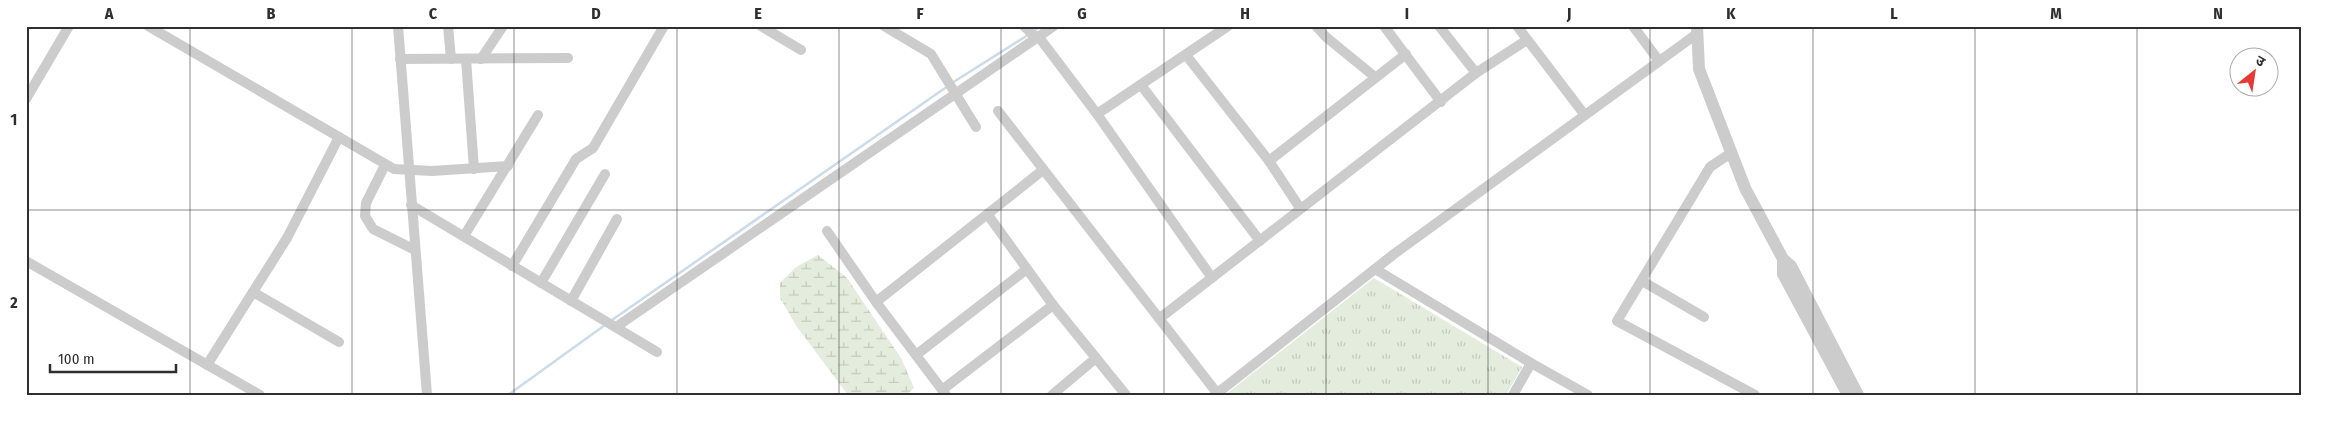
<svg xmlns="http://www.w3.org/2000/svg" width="2327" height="421" font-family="'Fira Sans Condensed','Noto Sans Devanagari',sans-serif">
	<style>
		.grass { fill: url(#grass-tufts) }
		.wetland { fill: url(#wetland-marsh) }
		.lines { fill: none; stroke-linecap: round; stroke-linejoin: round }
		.stream { stroke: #cadbec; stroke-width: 2.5 }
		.minor { stroke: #ccc; stroke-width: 10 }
		.tertiary { stroke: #ccc; stroke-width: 12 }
		.grid { fill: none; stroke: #2f2f2f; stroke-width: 1; stroke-opacity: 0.55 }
		.neatline { fill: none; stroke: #2f2f2f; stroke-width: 2 }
		.grid-label { font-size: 16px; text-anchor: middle; font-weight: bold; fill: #2f2f2f }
	</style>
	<defs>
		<pattern id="grass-tufts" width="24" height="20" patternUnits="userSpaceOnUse" patternTransform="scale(1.25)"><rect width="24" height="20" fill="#e4ecdd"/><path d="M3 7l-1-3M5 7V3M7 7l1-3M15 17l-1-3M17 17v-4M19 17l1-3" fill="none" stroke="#c4cbbe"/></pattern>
		<pattern id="wetland-marsh" width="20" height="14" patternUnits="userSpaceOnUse" patternTransform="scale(1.25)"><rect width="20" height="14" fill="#e4ecdd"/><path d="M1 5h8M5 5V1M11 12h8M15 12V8" fill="none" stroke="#c4cbbe"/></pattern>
	</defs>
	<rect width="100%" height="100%" fill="#fff"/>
	<polygon class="grass" points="1374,278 1522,367 1506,395 1225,395"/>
	<polygon class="wetland" points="818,255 847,278 901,358 914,388 906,395 848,395 797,327 780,298 780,283 796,267"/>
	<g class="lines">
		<g class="stream">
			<polyline points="1034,31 1041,26"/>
			<polyline points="952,83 1028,35"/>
			<polyline points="612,320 948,86"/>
			<polyline points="508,395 605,325"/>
		</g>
		<g class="minor">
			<polyline points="148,26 394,169 432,171 508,166"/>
			<polyline points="398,26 427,395"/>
			<polyline points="448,26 451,59"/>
			<polyline points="761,26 801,50"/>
			<polyline points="884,26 931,54 976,127"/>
			<polyline points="1024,26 1036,38"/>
			<polyline points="1316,26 1326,37 1375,77"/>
			<polyline points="1384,26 1441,102"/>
			<polyline points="1439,26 1476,73"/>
			<polyline points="1517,26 1584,114"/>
			<polyline points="1633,26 1659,61"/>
			<polyline points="1038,36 1097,114 1212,278"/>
			<polyline points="1186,55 1269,161 1300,208"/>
			<polyline points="400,59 568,58"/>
			<polyline points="466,59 474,169"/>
			<polyline points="481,59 503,26"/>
			<polyline points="1141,85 1260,241"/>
			<polyline points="26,99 69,26"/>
			<polyline points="998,111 1217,393"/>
			<polyline points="1097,114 1228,26"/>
			<polyline points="1731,153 1710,167 1617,321 1755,395"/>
			<polyline points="1269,161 1406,54"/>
			<polyline points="385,165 366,203 365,216 373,229 415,250"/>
			<polyline points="411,205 657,352"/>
			<polyline points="988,215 1053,305 1126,395"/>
			<polyline points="827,231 876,302 946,395"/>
			<polyline points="464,236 538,115"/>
			<polyline points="26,261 260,395"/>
			<polyline points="512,266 576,159 593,148 664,26"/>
			<polyline points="1375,269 1531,363 1588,395"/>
			<polyline points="1642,281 1704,317"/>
			<polyline points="541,283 605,174"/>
			<polyline points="253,292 339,342"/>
			<polyline points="571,301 617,219"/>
			<polyline points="876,302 1043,170"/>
			<polyline points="1160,318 1476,73 1527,40"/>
			<polyline points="616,327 1054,26"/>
			<polyline points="916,355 1027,269"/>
			<polyline points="207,365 287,238 339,137"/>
			<polyline points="942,390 1053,305"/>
			<polyline points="1052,395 1096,358"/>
			<polyline points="1215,395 1394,254 1698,33"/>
			<polyline points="1513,395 1531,363"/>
		</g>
		<g class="tertiary">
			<polyline points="1697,26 1699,69 1745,188 1783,259 1791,266 1858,395"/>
			<polyline points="1783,259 1783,274 1848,395"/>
		</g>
	</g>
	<path class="grid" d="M190,26V395M352,26V395M514,26V395M677,26V395M839,26V395M1001,26V395M1164,26V395M1326,26V395M1488,26V395M1650,26V395M1813,26V395M1975,26V395M2137,26V395M26,210H2301"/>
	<rect width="2327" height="421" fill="none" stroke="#ffffff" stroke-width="55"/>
	<g transform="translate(2254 72) rotate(30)"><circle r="24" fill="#ffffff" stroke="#acacac"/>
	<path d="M0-4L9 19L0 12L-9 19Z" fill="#e53933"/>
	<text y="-8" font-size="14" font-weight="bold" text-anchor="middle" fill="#2f2f2f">उ</text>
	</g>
	<path d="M50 364v8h126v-8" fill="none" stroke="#2f2f2f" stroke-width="2.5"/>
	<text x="58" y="364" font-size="15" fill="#2f2f2f" stroke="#ffffff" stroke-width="4" paint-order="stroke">100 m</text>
	<rect x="28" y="28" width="2272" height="366" class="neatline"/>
	<g class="grid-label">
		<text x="109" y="19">A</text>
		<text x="271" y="19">B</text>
		<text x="433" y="19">C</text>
		<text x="596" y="19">D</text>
		<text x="758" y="19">E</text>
		<text x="920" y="19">F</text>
		<text x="1082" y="19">G</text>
		<text x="1245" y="19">H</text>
		<text x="1407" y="19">I</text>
		<text x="1569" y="19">J</text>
		<text x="1731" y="19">K</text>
		<text x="1894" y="19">L</text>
		<text x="2056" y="19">M</text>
		<text x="2218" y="19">N</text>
		<text x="14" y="125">1</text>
		<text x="14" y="308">2</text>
	</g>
</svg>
